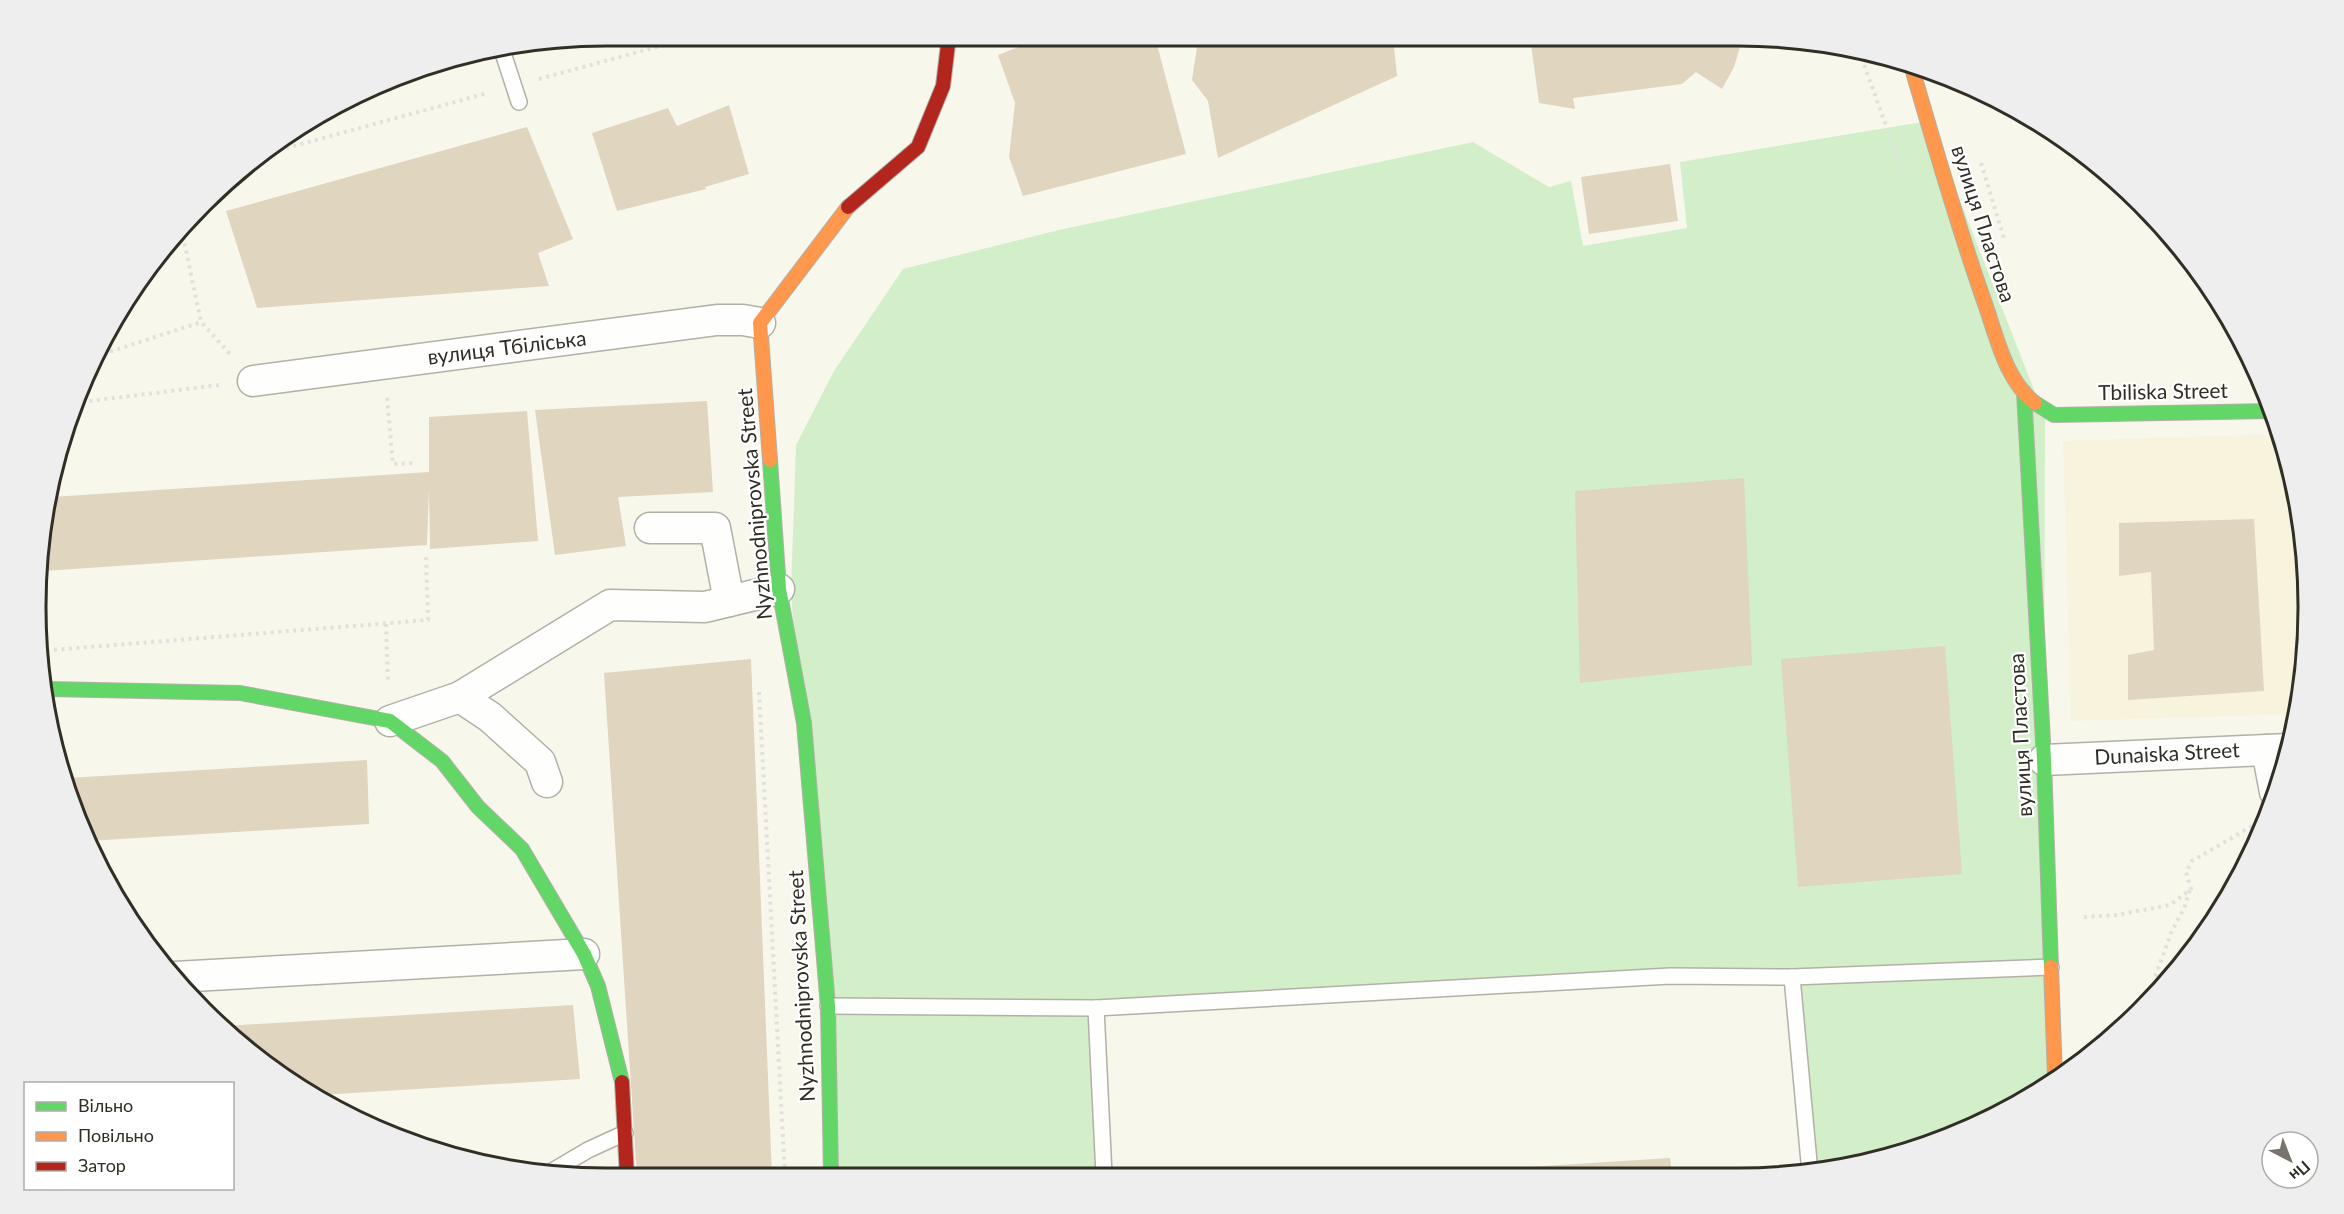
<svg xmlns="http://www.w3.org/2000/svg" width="2344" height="1214" font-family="Lato,sans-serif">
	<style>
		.built { fill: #f7f3dc }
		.green { fill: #d2efc9 }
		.building { fill: #e0d5be }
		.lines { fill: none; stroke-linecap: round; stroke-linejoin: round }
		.lane-casing { stroke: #b2b0a7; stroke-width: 18 }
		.street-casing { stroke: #b2b0a7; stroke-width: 33 }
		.fast-casing { stroke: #b2b0a7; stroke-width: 16 }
		.slow-casing { stroke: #b2b0a7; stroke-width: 16 }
		.jam-casing { stroke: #b2b0a7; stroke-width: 16 }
		.path { stroke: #e1e1de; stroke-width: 4; stroke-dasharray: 3 4.5; stroke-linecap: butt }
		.lane { stroke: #fefefc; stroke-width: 15 }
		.street { stroke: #fefefc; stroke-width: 30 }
		.fast { stroke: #63d668; stroke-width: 14 }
		.slow { stroke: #ff974d; stroke-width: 14 }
		.jam { stroke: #b3261e; stroke-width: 14 }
		.labels { text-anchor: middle; stroke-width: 4.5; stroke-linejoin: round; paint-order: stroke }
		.street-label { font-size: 21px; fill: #312f25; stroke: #fff }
		.rim { fill: none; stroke: #312f25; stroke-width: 3 }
	</style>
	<rect width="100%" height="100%" fill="#f8f7ec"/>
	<polygon class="built" points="2280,434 2303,533 2307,645 2295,714 2071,721 2063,441"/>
	<polygon class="green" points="1929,121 2045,418 2044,760 2055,1077 1955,1135 1812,1173 1791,977 1096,1008 1104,1175 831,1176 791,590 796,445 834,371 903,269 1059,230 1473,142 1549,187 1571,181 1583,246 1687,228 1680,162"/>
	<g class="building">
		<polygon points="1047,36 1155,37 1186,154 1023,196 1009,157 1015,103 998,55"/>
		<polygon points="1207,37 1393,37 1397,76 1218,158 1208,101 1192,80 1197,47"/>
		<polygon points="1530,37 1743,37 1734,67 1722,89 1696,72 1682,84 1573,98 1575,109 1539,103"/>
		<polygon points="729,105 749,174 705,187 706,189 617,211 592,133 668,108 677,126"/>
		<polygon points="527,127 573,239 538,253 549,286 257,308 226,211"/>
		<polygon points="1670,164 1678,221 1589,234 1581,177"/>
		<polygon points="707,401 713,492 618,497 626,546 555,555 535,410"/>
		<polygon points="527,411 538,541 430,549 429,489 427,545 44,571 52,497 429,472 429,417"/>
		<polygon points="1744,478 1752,665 1580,683 1575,491"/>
		<polygon points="2254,519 2264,691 2128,700 2128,655 2154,650 2151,572 2119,576 2119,523"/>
		<polygon points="1945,646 1962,874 1798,887 1781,659"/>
		<polygon points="751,659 772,1176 637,1177 604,673"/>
		<polygon points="367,760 369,824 88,841 80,826 68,778"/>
		<polygon points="573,1005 580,1079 320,1095 224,1026"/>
		<polygon points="1670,1158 1672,1173 1447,1174 1447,1172"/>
	</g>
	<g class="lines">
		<g class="lane-casing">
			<g id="lane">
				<polyline points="503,53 519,102"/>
				<polyline points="1792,977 1810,1173"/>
				<polyline points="828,1006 1096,1008 1670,976 1792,977 2051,967"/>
				<polyline points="1096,1008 1104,1175"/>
				<polyline points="549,1173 588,1150 625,1133"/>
			</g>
		</g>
		<g class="street-casing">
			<g id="street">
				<polyline points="253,381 717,320 743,320 760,323"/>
				<polyline points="650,528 715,528 729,601"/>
				<polyline points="460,697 490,717 540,762 547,782"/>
				<polyline points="390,721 460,697 610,605 705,607 779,589"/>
				<polyline points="2267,750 2275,792"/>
				<polyline points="2044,760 2290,749"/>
				<polyline points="175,977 584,954"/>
			</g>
		</g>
		<g class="fast-casing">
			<g id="fast">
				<polyline points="2024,392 2044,760 2051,967"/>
				<polyline points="2035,403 2054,415 2272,411"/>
				<polyline points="770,460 779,589 804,723 828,1006 831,1176"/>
				<polyline points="48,689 240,693 390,721 442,761 478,807 522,849 584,954 598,986 622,1082"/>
			</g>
		</g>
		<g class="slow-casing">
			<g id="slow">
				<path d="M1911,65C1934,143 1956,221 1983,298C1996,333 2004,379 2035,403"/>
				<polyline points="770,460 760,323 848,207"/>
				<polyline points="2051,967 2055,1077"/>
			</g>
		</g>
		<g class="jam-casing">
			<g id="jam">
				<polyline points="848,207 918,147 943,86 949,36"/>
				<polyline points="622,1082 627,1177"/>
			</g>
		</g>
		<g class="path">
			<polyline points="1859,51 1904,175"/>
			<polyline points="539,79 697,36"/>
			<polyline points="257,156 488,93"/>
			<polyline points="1981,163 2005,242"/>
			<polyline points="183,236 201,322 231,355"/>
			<polyline points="103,354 201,322"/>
			<polyline points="387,398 393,464 416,463"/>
			<polyline points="82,402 219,385"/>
			<polyline points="386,624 388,684"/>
			<polyline points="39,651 428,620 426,554"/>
			<polyline points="759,692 785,1176"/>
			<polyline points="2084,917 2116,915 2170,905 2191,889 2186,872 2192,861 2259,822"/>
			<polyline points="2159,990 2154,980 2171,933 2185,906 2190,889"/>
		</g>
		<use href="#lane" class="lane"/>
		<use href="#street" class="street"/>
		<use href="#fast" class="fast"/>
		<use href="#slow" class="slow"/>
		<use href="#jam" class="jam"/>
	</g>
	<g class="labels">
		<g class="street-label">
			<text transform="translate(1983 224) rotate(72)" y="7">вулиця Пластова</text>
			<text transform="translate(507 348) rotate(-7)" y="7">вулиця Тбіліська</text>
			<text transform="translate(2163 392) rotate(-1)" y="7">Tbiliska Street</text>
			<text transform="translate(755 504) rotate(-95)" y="7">Nyzhnodniprovska Street</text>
			<text transform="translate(2021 735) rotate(-93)" y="7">вулиця Пластова</text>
			<text transform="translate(2167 754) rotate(-3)" y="7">Dunaiska Street</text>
			<text transform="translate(802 986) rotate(-93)" y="7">Nyzhnodniprovska Street</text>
		</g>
	</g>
	<path d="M0 0H2344V1214H0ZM606 46H1738A560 560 0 0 1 2298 606V608A560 560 0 0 1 1738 1168H606A560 560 0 0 1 46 608V606A560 560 0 0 1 606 46Z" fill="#efeeee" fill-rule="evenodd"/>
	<path class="rim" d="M606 46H1738A560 560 0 0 1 2298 606V608A560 560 0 0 1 1738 1168H606A560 560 0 0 1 46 608V606A560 560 0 0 1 606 46Z"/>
	<rect x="24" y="1082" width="210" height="108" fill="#ffffff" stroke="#adaca8" stroke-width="1.5"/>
	<rect x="36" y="1102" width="30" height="9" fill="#63d668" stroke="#adaca8" stroke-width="1.5"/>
	<text x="78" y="1112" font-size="18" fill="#312f25">Вільно</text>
	<rect x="36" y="1132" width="30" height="9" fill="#ff974d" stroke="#adaca8" stroke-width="1.5"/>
	<text x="78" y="1142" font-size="18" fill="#312f25">Повільно</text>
	<rect x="36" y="1162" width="30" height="9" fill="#b3261e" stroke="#adaca8" stroke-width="1.5"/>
	<text x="78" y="1172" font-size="18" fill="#312f25">Затор</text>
	<g transform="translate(2290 1160) rotate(138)"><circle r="28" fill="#ffffff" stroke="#adaca8" stroke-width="1.5"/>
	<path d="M0-4.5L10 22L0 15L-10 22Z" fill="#77756b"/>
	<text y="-9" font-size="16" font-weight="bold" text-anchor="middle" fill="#312f25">Пн</text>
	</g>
</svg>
